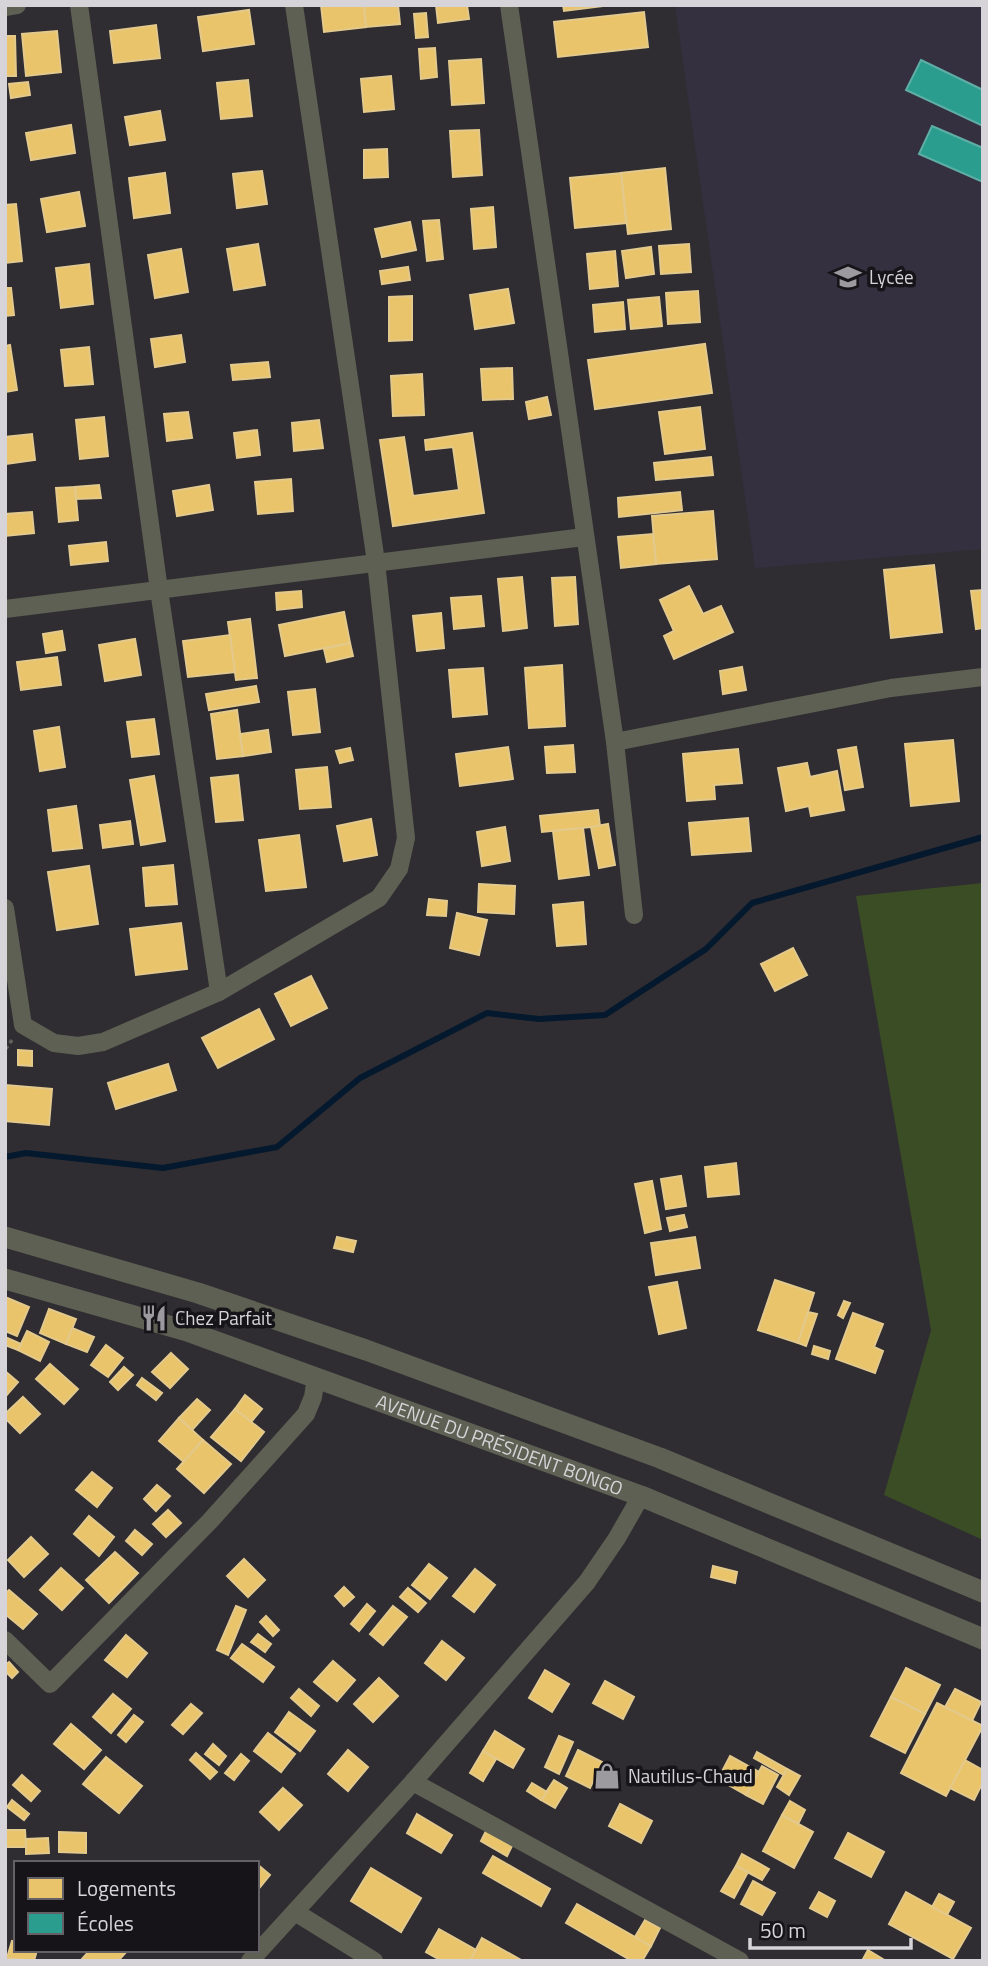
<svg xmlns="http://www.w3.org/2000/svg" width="988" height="1966" font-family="'Titillium Web',sans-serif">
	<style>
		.education { fill: #343040 }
		.green { fill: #3a4d25 }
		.homes { fill: #e9c46a; stroke: #e3c98b; stroke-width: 2 }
		.schools { fill: #2a9d8f; stroke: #5eaea5; stroke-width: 2 }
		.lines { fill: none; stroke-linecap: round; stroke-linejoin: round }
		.stream { stroke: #04192d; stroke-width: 6 }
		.path { stroke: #61635c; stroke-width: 3.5; stroke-dasharray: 5 3.5; stroke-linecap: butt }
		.minor { stroke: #5d6052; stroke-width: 18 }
		.tertiary { stroke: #5d6052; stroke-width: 21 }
		.labels { text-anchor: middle; stroke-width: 7; stroke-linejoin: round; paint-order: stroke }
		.poi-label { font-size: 19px; fill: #d6d4d9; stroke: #161418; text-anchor: start }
		.street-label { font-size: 19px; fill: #d6d4d9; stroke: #161418 }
	</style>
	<rect width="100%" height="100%" fill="#2f2d32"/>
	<polygon class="education" points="675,5 983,5 983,549 755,568"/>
	<polygon class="green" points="983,883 983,1540 884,1495 931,1330 856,896"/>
	<g class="homes">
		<polygon points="321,5 364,5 366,27 324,32"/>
		<polygon points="364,5 398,5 400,24 366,27"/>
		<polygon points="436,5 467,5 469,19 438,23"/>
		<polygon points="563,5 611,5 564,11"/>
		<polygon points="249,10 254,44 203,51 198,17"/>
		<polygon points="644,12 648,47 558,57 554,22"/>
		<polygon points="426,13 428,37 416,38 414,14"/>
		<polygon points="156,25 160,58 114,63 110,31"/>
		<polygon points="57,31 61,72 26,76 22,34"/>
		<polygon points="5,36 15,36 16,76 5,76"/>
		<polygon points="435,48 437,77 421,79 419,49"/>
		<polygon points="481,59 484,103 452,105 449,61"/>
		<polygon points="391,76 394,109 364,112 361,79"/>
		<polygon points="248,80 252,116 221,119 217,83"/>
		<polygon points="28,82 30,95 11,98 9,84"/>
		<polygon points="160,111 165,140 130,145 125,117"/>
		<polygon points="71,125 75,153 31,160 26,133"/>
		<polygon points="479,130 482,175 453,177 450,131"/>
		<polygon points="387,149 388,177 364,178 364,150"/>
		<polygon points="665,168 671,229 628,234 621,173"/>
		<polygon points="262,171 267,204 237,208 233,174"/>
		<polygon points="165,173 170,213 134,218 129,178"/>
		<polygon points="621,173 626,223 575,228 570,178"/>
		<polygon points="79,192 85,226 47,232 41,199"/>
		<polygon points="16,204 22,261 5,263 5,205"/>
		<polygon points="493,207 496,247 474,249 471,209"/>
		<polygon points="439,220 443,259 427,261 423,221"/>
		<polygon points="410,222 416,250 382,257 375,229"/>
		<polygon points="258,244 265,285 234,290 227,249"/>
		<polygon points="689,244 691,272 661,274 659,246"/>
		<polygon points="651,247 654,274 626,278 622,251"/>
		<polygon points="181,249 188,292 155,298 148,255"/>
		<polygon points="615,251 618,286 590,289 587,254"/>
		<polygon points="89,264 93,304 61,308 56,268"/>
		<polygon points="408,267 410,280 382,284 380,271"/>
		<polygon points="5,288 11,288 14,315 5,316"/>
		<polygon points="508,289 514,323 475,329 470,295"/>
		<polygon points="698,291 700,322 668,324 666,293"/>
		<polygon points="412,296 412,340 389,341 389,297"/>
		<polygon points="659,297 662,326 631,329 628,300"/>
		<polygon points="623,302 625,329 595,332 593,305"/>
		<polygon points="181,335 185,362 155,367 151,339"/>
		<polygon points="705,344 712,393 595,409 588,360"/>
		<polygon points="10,345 17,390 5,392 5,346"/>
		<polygon points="89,347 93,384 65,386 61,350"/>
		<polygon points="268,362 270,377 233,380 231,365"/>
		<polygon points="512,368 513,399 483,400 481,369"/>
		<polygon points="422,374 424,415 393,416 391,376"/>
		<polygon points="547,397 551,415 529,419 526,402"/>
		<polygon points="700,407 705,449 665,454 659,412"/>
		<polygon points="188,412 192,438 167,441 164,414"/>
		<polygon points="104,417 108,456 80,459 76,420"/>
		<polygon points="319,420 323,448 294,451 292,423"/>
		<polygon points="257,430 260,455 237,458 234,433"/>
		<polygon points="472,433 484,513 393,526 380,440 404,437 413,496 459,490 453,447 426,450 425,440"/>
		<polygon points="32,434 35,460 5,464 5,437"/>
		<polygon points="711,457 713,475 656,480 654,463"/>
		<polygon points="291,479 293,511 258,514 255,482"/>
		<polygon points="99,485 101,498 76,499 75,487"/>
		<polygon points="209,485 213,510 177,516 173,491"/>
		<polygon points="75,487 78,520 59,522 56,488"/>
		<polygon points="680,492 682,510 619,517 618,498"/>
		<polygon points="713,511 717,559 656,564 652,516"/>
		<polygon points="32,512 34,533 5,536 5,514"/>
		<polygon points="653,534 656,564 621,568 618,537"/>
		<polygon points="106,542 108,561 71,565 69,546"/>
		<polygon points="934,565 942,632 891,638 884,570"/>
		<polygon points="522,577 527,628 503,631 498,579"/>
		<polygon points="575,577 578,624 555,626 552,578"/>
		<polygon points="689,586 703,614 721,606 733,632 674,659 664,636 674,631 660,600"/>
		<polygon points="983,590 983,628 976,629 971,591"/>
		<polygon points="301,591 302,607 277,610 276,593"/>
		<polygon points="481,596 484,626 454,629 451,598"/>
		<polygon points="344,612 350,643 285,656 279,625"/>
		<polygon points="441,613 444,648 417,651 413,616"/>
		<polygon points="250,619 257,678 236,680 228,622"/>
		<polygon points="62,631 65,650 46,653 43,634"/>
		<polygon points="230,635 235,672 188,677 183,641"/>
		<polygon points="135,639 141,675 105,681 99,645"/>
		<polygon points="350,643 353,656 327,662 324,649"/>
		<polygon points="57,657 61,685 21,690 17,662"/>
		<polygon points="562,665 565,726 529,728 525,668"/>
		<polygon points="742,667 746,690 723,694 720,671"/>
		<polygon points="483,668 487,714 453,717 449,670"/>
		<polygon points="256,686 259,702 209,710 206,694"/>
		<polygon points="315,689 320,732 293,735 288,692"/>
		<polygon points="237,710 243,756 217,759 211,714"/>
		<polygon points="154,719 159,754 132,757 127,722"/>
		<polygon points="59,727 65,767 40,771 34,731"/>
		<polygon points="268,730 271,752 243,756 240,734"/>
		<polygon points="953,740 959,801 911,806 905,744"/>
		<polygon points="573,745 575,772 547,773 545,747"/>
		<polygon points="508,747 513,779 460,786 456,754"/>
		<polygon points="856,747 863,787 845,790 838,750"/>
		<polygon points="350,748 353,760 340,763 336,751"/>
		<polygon points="738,749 742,783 714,785 715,799 687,801 683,754"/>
		<polygon points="807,763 810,777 837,771 844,810 811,816 809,806 786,811 778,768"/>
		<polygon points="327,767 331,807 300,809 296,770"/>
		<polygon points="238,775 243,820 216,822 211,778"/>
		<polygon points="154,776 165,841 141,845 130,780"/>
		<polygon points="76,806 82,848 53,851 48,810"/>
		<polygon points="598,810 600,826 542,832 540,816"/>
		<polygon points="748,818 751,851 692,855 689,823"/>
		<polygon points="371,819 377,855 344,861 337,826"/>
		<polygon points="130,821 133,844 103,848 100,825"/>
		<polygon points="608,824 615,865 599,868 591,827"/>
		<polygon points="505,827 510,861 482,866 477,832"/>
		<polygon points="583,828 589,875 559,879 553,831"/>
		<polygon points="299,835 306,887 266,891 259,840"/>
		<polygon points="173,865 177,904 146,906 143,868"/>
		<polygon points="89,866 98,924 57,930 48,872"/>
		<polygon points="479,884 515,886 514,914 478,912"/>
		<polygon points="429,899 447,901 446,916 427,915"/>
		<polygon points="583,902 586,944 557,946 553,905"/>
		<polygon points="457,913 487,920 479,955 450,948"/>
		<polygon points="181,923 187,969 136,975 130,929"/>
		<polygon points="793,948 807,975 775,991 761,964"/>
		<polygon points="311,976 327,1008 291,1026 275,994"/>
		<polygon points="259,1009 274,1039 218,1068 202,1038"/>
		<polygon points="18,1050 32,1051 32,1066 18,1065"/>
		<polygon points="168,1064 176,1090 116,1109 108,1083"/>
		<polygon points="5,1085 52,1089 49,1125 5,1121"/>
		<polygon points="736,1163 739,1194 708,1197 705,1167"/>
		<polygon points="681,1176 686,1206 666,1209 661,1179"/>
		<polygon points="652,1181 661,1229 645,1233 635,1184"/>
		<polygon points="684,1215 687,1227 670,1231 667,1218"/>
		<polygon points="337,1237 356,1241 353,1252 334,1248"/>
		<polygon points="695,1237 700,1268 656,1275 651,1243"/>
		<polygon points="775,1280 814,1293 798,1343 758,1330"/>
		<polygon points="677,1282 686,1328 659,1334 649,1287"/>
		<polygon points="5,1297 29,1307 17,1336 5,1331"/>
		<polygon points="844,1301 850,1303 843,1318 838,1315"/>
		<polygon points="49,1309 76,1319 66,1344 40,1333"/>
		<polygon points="808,1312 817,1314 806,1346 798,1343"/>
		<polygon points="853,1313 883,1324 874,1347 883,1351 875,1373 836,1359"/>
		<polygon points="72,1328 94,1337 87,1352 66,1344"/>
		<polygon points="27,1331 49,1342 40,1361 18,1350"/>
		<polygon points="5,1337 21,1344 18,1350 5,1345"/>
		<polygon points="106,1345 123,1358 108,1377 91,1365"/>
		<polygon points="814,1346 830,1351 828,1359 812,1354"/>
		<polygon points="171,1353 188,1369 170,1388 152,1372"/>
		<polygon points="50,1364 78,1389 64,1404 36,1379"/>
		<polygon points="124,1367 133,1375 118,1390 110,1382"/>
		<polygon points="5,1371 18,1382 5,1397"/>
		<polygon points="142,1378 162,1393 156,1400 137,1385"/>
		<polygon points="245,1395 262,1409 251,1422 235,1409"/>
		<polygon points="23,1397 40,1414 20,1433 5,1418 5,1414"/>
		<polygon points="197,1399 210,1410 192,1430 179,1418"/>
		<polygon points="235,1409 264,1432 241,1461 211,1437"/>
		<polygon points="179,1418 203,1440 184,1462 159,1441"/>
		<polygon points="203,1440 231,1464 204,1493 177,1469"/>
		<polygon points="92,1472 112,1488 97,1507 76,1490"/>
		<polygon points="157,1485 170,1496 156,1511 144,1499"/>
		<polygon points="168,1510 181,1523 166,1537 153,1524"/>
		<polygon points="89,1516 114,1537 99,1556 74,1534"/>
		<polygon points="135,1530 152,1544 142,1555 126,1541"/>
		<polygon points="31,1537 48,1554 24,1577 8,1560"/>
		<polygon points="115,1552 138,1573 109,1603 86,1580"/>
		<polygon points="244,1559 265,1580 248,1597 227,1576"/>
		<polygon points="429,1564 447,1578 430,1599 412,1585"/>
		<polygon points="713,1566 737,1572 735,1583 711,1577"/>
		<polygon points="61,1568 83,1588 62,1610 40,1590"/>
		<polygon points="475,1569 495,1585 474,1612 453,1596"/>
		<polygon points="344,1587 354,1597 344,1606 335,1596"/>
		<polygon points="408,1588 426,1603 418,1612 400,1597"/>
		<polygon points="9,1590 37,1614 23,1629 5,1614 5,1594"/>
		<polygon points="367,1604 375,1611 359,1631 351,1624"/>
		<polygon points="236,1606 246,1610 228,1655 217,1650"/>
		<polygon points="393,1606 407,1617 383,1645 370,1634"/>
		<polygon points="266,1616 279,1630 273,1636 260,1622"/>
		<polygon points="258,1634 271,1644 265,1652 251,1642"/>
		<polygon points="126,1635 147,1653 127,1677 105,1660"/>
		<polygon points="442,1641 464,1658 446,1680 425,1663"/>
		<polygon points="242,1644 274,1667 263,1682 231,1658"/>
		<polygon points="333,1661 355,1680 337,1701 314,1682"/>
		<polygon points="9,1662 18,1672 12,1678 5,1671 5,1665"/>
		<polygon points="906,1668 940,1685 925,1714 891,1697"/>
		<polygon points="545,1670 569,1684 552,1712 529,1698"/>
		<polygon points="379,1678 398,1696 373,1722 354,1704"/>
		<polygon points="605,1681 634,1697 623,1719 593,1703"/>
		<polygon points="299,1689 319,1706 311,1716 291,1698"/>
		<polygon points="955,1689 981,1702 972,1721 945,1707"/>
		<polygon points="113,1694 131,1709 111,1733 93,1717"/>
		<polygon points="891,1697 925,1714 905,1753 871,1736"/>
		<polygon points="937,1703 983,1726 946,1796 901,1773"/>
		<polygon points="191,1704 202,1713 183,1734 172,1725"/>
		<polygon points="289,1712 315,1731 300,1751 275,1732"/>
		<polygon points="134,1715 143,1722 126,1742 118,1735"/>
		<polygon points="71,1724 101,1750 84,1769 54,1744"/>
		<polygon points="495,1731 524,1749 513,1768 483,1751"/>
		<polygon points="268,1733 295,1754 281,1772 254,1751"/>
		<polygon points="559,1736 573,1742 559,1774 545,1767"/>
		<polygon points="213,1744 226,1756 219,1765 205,1754"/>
		<polygon points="348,1750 368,1767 348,1791 328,1774"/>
		<polygon points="578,1750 602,1762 590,1788 566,1776"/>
		<polygon points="483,1751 496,1759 483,1781 470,1773"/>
		<polygon points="757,1752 787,1769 784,1775 754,1758"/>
		<polygon points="196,1753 217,1772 210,1779 190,1760"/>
		<polygon points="241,1754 249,1761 234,1780 225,1773"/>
		<polygon points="730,1756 759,1772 746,1795 718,1779"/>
		<polygon points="106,1757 142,1786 119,1813 83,1784"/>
		<polygon points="965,1760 983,1770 983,1782 974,1800 950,1788"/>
		<polygon points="762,1766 778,1775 763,1804 746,1795"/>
		<polygon points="787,1769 800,1776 789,1795 777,1787"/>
		<polygon points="22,1775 40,1791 31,1801 13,1785"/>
		<polygon points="554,1780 567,1788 555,1808 541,1800"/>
		<polygon points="532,1783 547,1792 541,1800 527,1791"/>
		<polygon points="283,1788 302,1805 279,1830 260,1812"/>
		<polygon points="12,1800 29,1814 24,1820 7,1807"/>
		<polygon points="790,1801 805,1810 798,1824 782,1815"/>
		<polygon points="620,1804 652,1821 641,1843 609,1826"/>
		<polygon points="417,1814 452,1835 441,1853 407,1833"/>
		<polygon points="782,1815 813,1832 794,1868 763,1851"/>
		<polygon points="5,1830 25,1830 26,1847 5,1847"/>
		<polygon points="486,1831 512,1846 507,1856 481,1841"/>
		<polygon points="59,1832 86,1833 86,1853 59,1852"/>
		<polygon points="848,1833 884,1852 871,1877 835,1858"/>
		<polygon points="48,1838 49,1853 26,1854 26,1839"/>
		<polygon points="742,1854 769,1869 762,1880 736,1866"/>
		<polygon points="493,1856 550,1889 541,1906 483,1873"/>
		<polygon points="257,1864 270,1875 257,1891"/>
		<polygon points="736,1866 748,1872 734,1898 721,1891"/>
		<polygon points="371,1868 421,1898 401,1932 351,1901"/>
		<polygon points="753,1881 775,1893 762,1915 741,1904"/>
		<polygon points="819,1892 835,1901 827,1917 810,1908"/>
		<polygon points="906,1892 971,1928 953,1959 889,1924"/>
		<polygon points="939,1894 954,1902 947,1915 932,1907"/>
		<polygon points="577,1904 651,1946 642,1961 632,1961 566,1923"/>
		<polygon points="645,1920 660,1928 651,1946 635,1937"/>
		<polygon points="439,1929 476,1950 470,1961 442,1961 426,1952"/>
		<polygon points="482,1938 521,1960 520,1961 470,1961"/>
		<polygon points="12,1941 16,1942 16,1950 37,1950 34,1961 7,1958"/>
		<polygon points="90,1950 128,1950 118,1961 84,1961 82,1959"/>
		<polygon points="868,1950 886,1961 862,1961"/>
	</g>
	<g class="schools">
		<polygon points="921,60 983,90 983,126 906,90"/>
		<polygon points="932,126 983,148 983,182 919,154"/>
	</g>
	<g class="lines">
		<polyline class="stream" points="5,1157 26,1153 163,1168 277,1147 360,1078 487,1013 539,1019 605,1015 706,949 752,903 983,837"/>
		<polyline class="path" points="5,1050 12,1040"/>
		<g class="minor">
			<polyline points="79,5 159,590 219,992"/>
			<polyline points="509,5 615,742 634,915"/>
			<polyline points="5,7 17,5"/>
			<polyline points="5,609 584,537"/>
			<polyline points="615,742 891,688 983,677"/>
			<polyline points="5,908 23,1025 54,1043 78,1046 103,1042 219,992 379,898 399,869 406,838 376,562 294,5"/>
			<polyline points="5,1640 50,1684 210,1521 306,1414 313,1397 316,1377"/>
			<polyline points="413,1782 740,1961"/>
			<polyline points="295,1912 374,1961"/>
			<polyline points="250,1961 413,1782 587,1582 617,1538 641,1496"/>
		</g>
		<g class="tertiary">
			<polyline points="5,1237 198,1293 366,1350 660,1458 983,1592"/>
			<path id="s1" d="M5,1279L187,1331L641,1496L983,1639"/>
		</g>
	</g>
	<defs>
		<g id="school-bare" transform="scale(2.1)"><path d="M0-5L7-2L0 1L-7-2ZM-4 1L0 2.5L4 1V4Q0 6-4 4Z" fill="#9c9a9f" stroke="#161418" stroke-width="2.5" paint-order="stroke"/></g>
		<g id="restaurant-bare" transform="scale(2.1)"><path d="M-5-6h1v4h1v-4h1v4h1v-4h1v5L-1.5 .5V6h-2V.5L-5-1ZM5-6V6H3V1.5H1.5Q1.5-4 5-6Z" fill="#9c9a9f" stroke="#161418" stroke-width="2.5" paint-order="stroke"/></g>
		<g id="shop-bare" transform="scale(2.1)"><path d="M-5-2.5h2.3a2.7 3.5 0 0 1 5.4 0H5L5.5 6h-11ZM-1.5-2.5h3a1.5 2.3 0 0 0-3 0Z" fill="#9c9a9f" stroke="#161418" stroke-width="2.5" paint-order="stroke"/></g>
	</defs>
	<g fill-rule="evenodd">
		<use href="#school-bare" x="848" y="277"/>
		<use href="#restaurant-bare" x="154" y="1318"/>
		<use href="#shop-bare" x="607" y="1776"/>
	</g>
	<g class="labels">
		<g class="poi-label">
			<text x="869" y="284">Lycée</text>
			<text x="175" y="1325">Chez Parfait</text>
			<text x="628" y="1783">Nautilus-Chaud</text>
		</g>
		<g class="street-label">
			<text dy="7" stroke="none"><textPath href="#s1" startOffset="522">AVENUE DU PRÉSIDENT BONGO</textPath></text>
		</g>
	</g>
	<rect width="988" height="1966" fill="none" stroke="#d6d4d9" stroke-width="14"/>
	<rect x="14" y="1861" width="245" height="91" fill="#161418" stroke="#636165" stroke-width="2"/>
	<rect x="28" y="1878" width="35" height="21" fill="#e9c46a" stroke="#636165" stroke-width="2"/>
	<text x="77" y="1896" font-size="21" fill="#d6d4d9">Logements</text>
	<rect x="28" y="1913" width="35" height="21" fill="#2a9d8f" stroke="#636165" stroke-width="2"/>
	<text x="77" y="1931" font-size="21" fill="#d6d4d9">Écoles</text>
	<path d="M750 1938v10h161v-10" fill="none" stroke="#d6d4d9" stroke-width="3.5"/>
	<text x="760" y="1938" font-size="21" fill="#d6d4d9" stroke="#161418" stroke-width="5" paint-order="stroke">50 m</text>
</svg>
